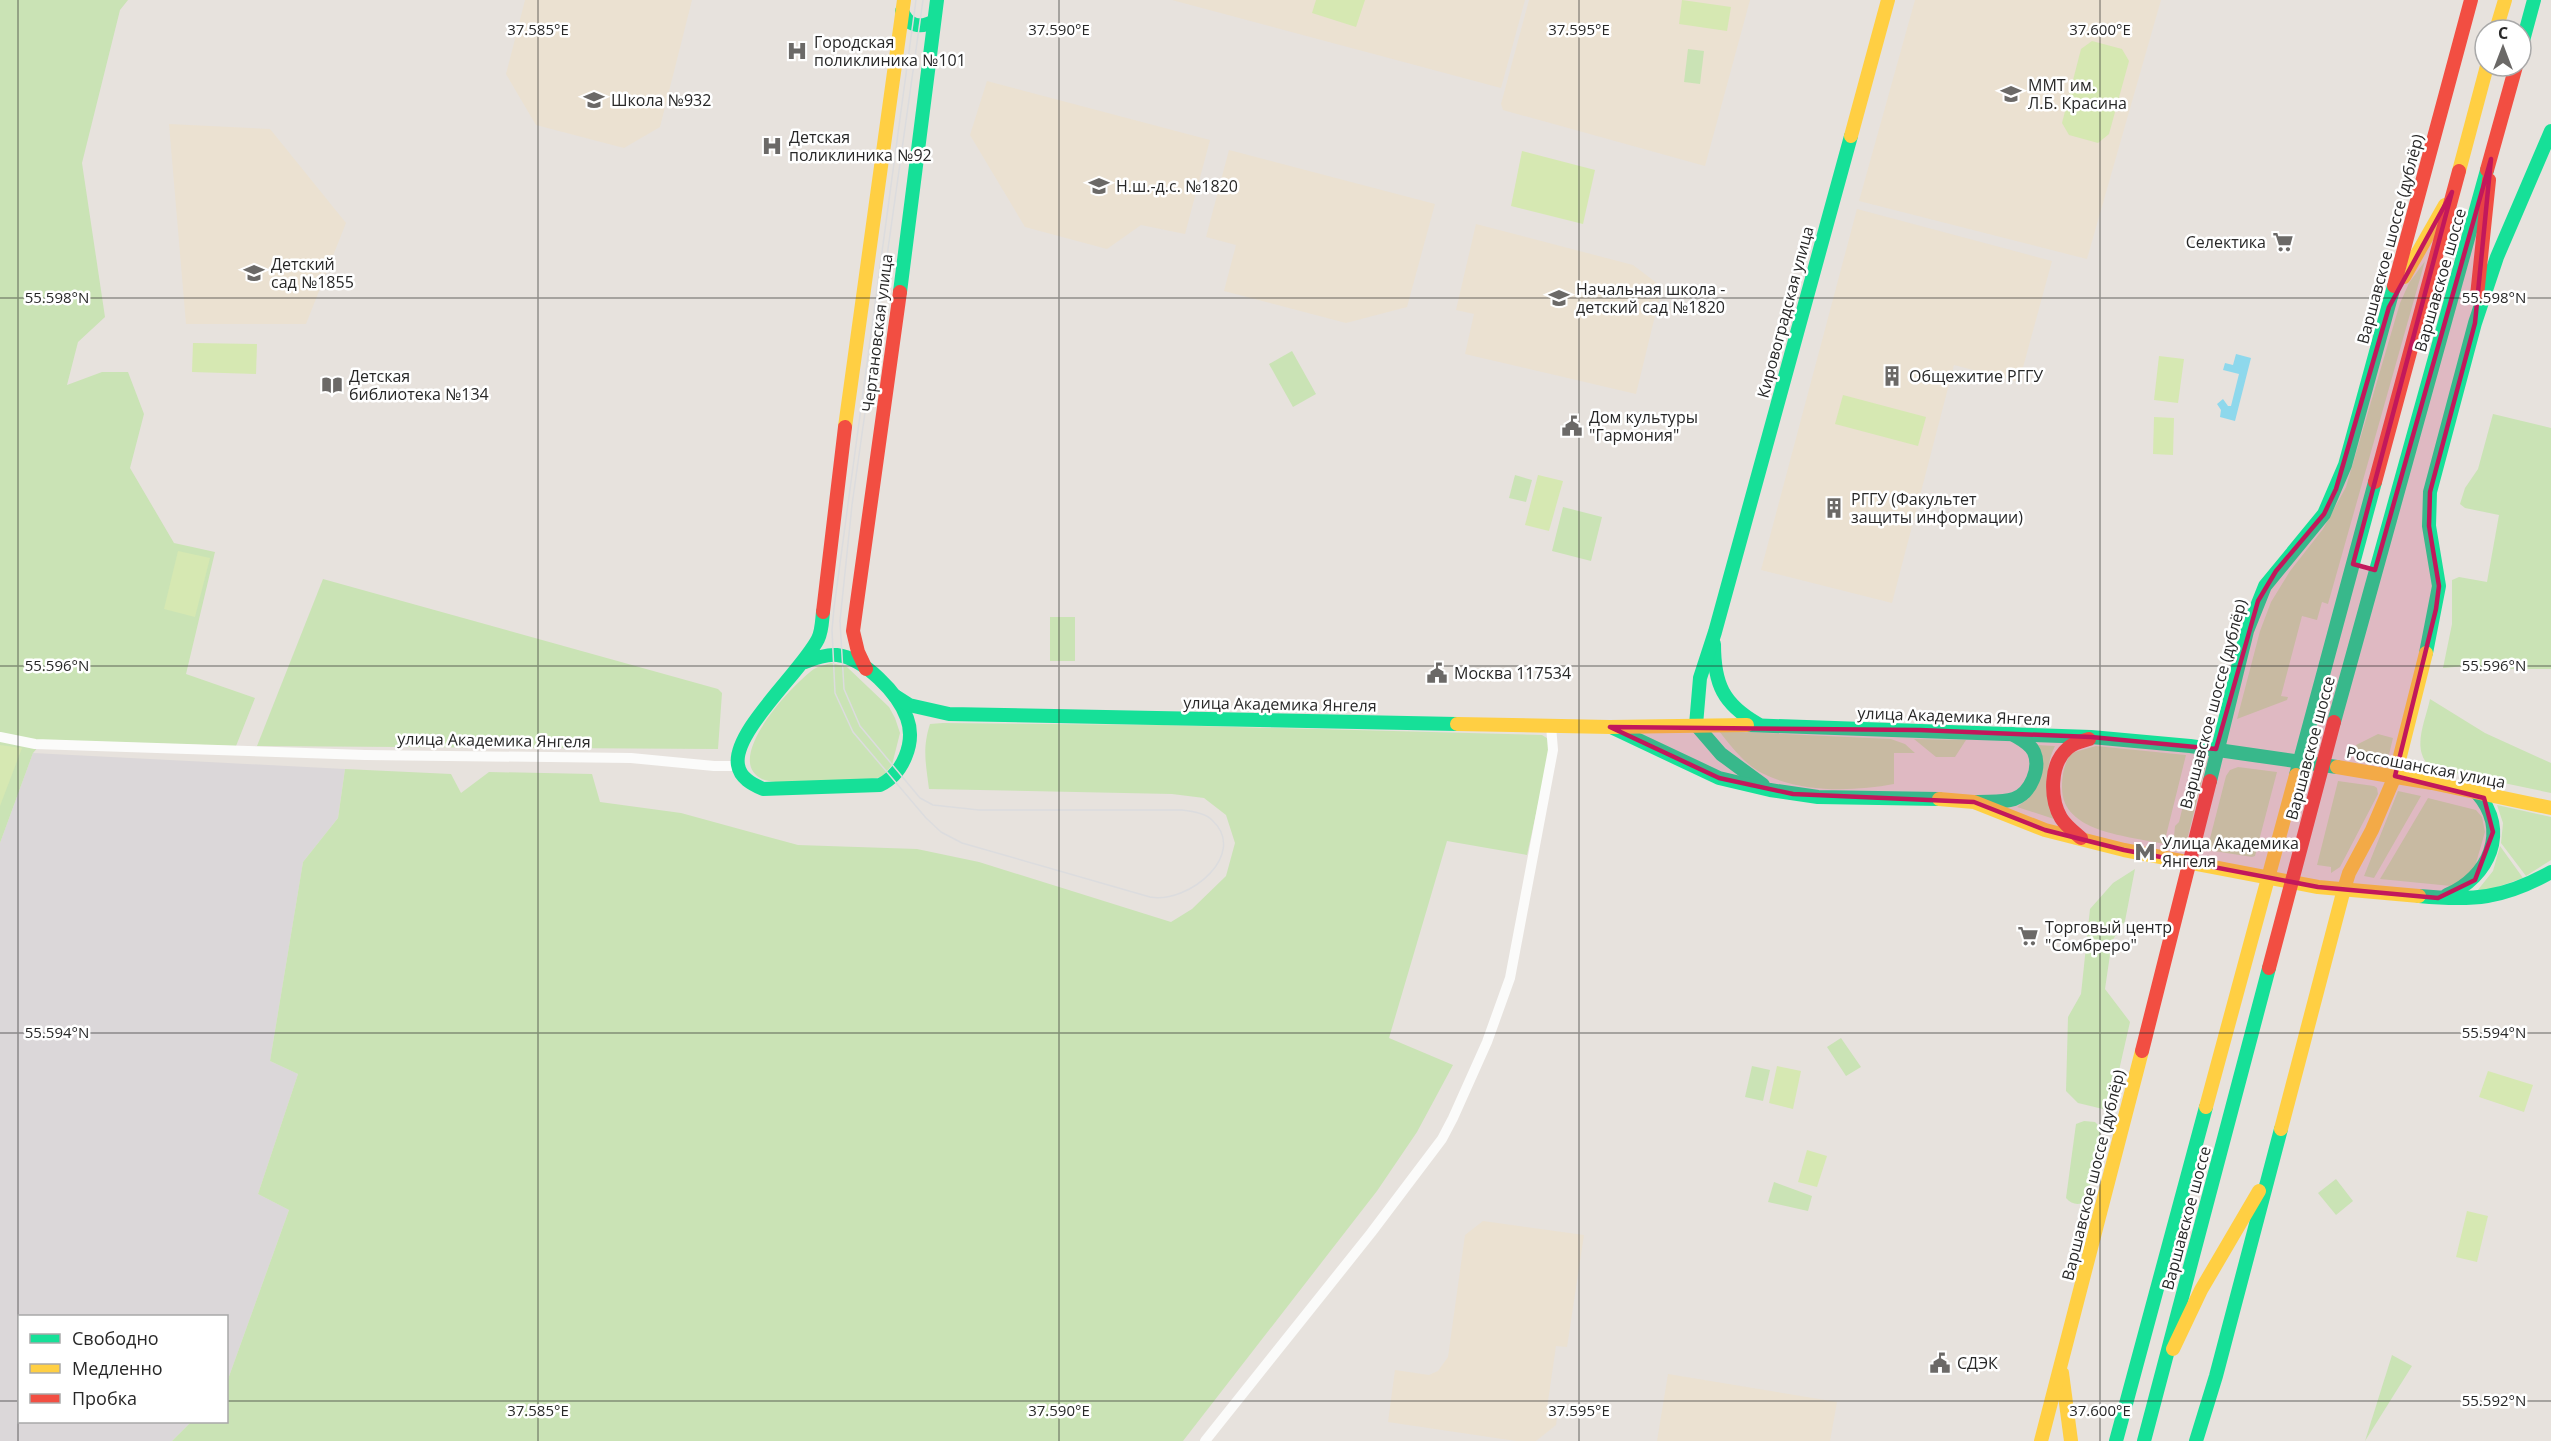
<svg xmlns="http://www.w3.org/2000/svg" width="2551" height="1441" font-family="'Open Sans',sans-serif">
	<style>
		.industrial { fill: #dbd7d9 }
		.education { fill: #ebe1d1 }
		.green { fill: #cae3b5 }
		.pitch { fill: #d6e8b2 }
		.water { fill: #8ed8ec }
		.lines { fill: none; stroke-linecap: round; stroke-linejoin: round }
		.street { stroke: #fbfbfa; stroke-width: 10 }
		.fast { stroke: #16e098; stroke-width: 14 }
		.slow { stroke: #ffcf43; stroke-width: 14 }
		.jam { stroke: #f24e42; stroke-width: 14 }
		.tram { stroke: #dcdcde; stroke-width: 1.5 }
		.marked { fill: #c2185b; fill-opacity: 0.2; stroke: #c2185b; stroke-width: 4.5; stroke-linejoin: round }
		.ticks { fill: none; stroke: #282828; stroke-width: 1.5; stroke-opacity: 0.45 }
		.labels { text-anchor: middle; stroke-width: 5; stroke-linejoin: round; paint-order: stroke }
		.poi-label { font-size: 16px; fill: #282828; stroke: #fff; text-anchor: start }
		.street-label { font-size: 16px; fill: #282828; stroke: #fff }
		.ticks-label { font-size: 15px; text-anchor: middle; fill: #282828; stroke: #fff; stroke-width: 5; stroke-linejoin: round; paint-order: stroke }
	</style>
	<rect width="100%" height="100%" fill="#e7e2dd"/>
	<polygon class="industrial" points="33,753 345,769 338,818 303,862 270,1061 298,1074 258,1194 289,1210 227,1382 226,1316 20,1316 20,1422 191,1422 172,1441 0,1441 0,843"/>
	<g class="education">
		<polygon points="525,0 692,0 660,127 624,148 536,125 506,74"/>
		<polygon points="1172,0 1525,0 1501,88"/>
		<polygon points="1529,0 1750,0 1705,166 1503,110 1501,104"/>
		<polygon points="1915,0 2161,0 2087,259 1859,201"/>
		<polygon points="987,81 1210,140 1185,234 1141,225 1107,249 1025,227 970,135"/>
		<polygon points="169,124 270,129 346,223 306,324 186,324"/>
		<polygon points="1229,150 1435,204 1407,307 1346,323 1224,291 1236,245 1206,237"/>
		<polygon points="1857,209 2052,261 2019,382 1954,365 1892,603 1761,570"/>
		<polygon points="1476,224 1633,265 1662,287 1636,394 1465,354 1474,314 1456,310"/>
		<polygon points="1483,1221 1584,1235 1567,1347 1556,1346 1547,1408 1558,1410 1556,1425 1536,1441 1516,1441 1388,1422 1395,1370 1429,1375 1438,1371 1448,1357 1465,1235"/>
		<polygon points="1668,1374 1837,1402 1830,1441 1657,1441"/>
	</g>
	<g class="green">
		<polygon points="0,0 128,0 120,10 82,163 105,317 78,342 67,385 102,372 128,372 144,414 130,468 174,543 215,552 186,674 255,698 236,746 44,740 33,753 0,843"/>
		<polygon points="1688,49 1704,51 1700,84 1684,82"/>
		<polygon points="2425,261 2328,604 2322,602 2317,620 2302,616 2281,696 2288,697 2287,700 2237,719 2260,631 2271,602 2290,571 2323,529 2346,487 2400,303 2409,283"/>
		<polygon points="1292,351 1316,394 1293,407 1269,364"/>
		<polygon points="2493,414 2551,428 2551,669 2478,669 2478,665 2443,668 2452,624 2452,580 2459,577 2487,582 2499,515 2465,508 2460,504 2465,488 2478,469"/>
		<polygon points="1515,475 1532,480 1526,502 1509,498"/>
		<polygon points="1563,507 1602,517 1591,561 1552,551"/>
		<polygon points="323,579 718,689 722,693 718,749 257,746"/>
		<rect x="1050" y="617" width="25" height="44"/>
		<path d="M831,663L847,667L889,707L895,718L900,733L892,765L882,777L871,779C848,780 780,787 762,779C721,759 795,682 814,669C819,666 825,665 831,663Z"/>
		<path d="M2430,699L2485,733L2551,763V793L2432,768C2410,751 2425,723 2430,699Z"/>
		<path d="M943,723L1162,725L1542,735L1550,740L1549,754L1527,855L1447,841L1389,1038L1453,1065L1417,1132L1377,1191L1183,1441H172L191,1422H226L227,1382L289,1210L258,1194L298,1074L270,1061L303,862L338,818L345,769L451,774L461,793L489,772L592,774L600,802L681,813L798,845L917,849L979,862L1171,922L1192,909L1226,876L1235,843L1226,815L1204,798L1172,794L929,789C926,764 922,749 930,724Z"/>
		<path d="M1719,731L1891,739L1905,744L1915,753H1894V784C1851,792 1797,793 1758,771C1742,761 1730,745 1719,731Z"/>
		<polygon points="2378,734 2393,738 2387,763 2364,759 2354,751 2357,749 2356,745"/>
		<polygon points="1914,739 1966,740 1955,757 1936,757"/>
		<path d="M2038,745L2055,746C2043,771 2048,793 2054,819L2017,807L2029,798Z"/>
		<path d="M2096,746L2186,755L2164,844C2130,836 2062,833 2062,788C2062,774 2064,765 2071,753Z"/>
		<polygon points="2195,756 2204,757 2207,760 2186,844 2183,847 2173,846 2175,826 2179,822"/>
		<polygon points="2238,767 2277,772 2255,856 2252,857 2207,850 2226,776 2230,770"/>
		<polygon points="2338,781 2374,786 2377,788 2378,794 2340,867 2331,873 2331,867 2317,865"/>
		<polygon points="2398,791 2421,796 2374,878 2364,876"/>
		<polygon points="2428,798 2476,810 2482,817 2485,832 2474,870 2468,878 2451,886 2380,879"/>
		<polygon points="2497,805 2551,817 2551,860 2526,876 2501,843 2503,823"/>
		<polygon points="2500,846 2523,878 2489,890 2477,891 2493,871"/>
		<polygon points="2135,869 2125,921 2112,941 2105,989 2130,1022 2115,1088 2107,1110 2078,1103 2066,1091 2068,1017 2081,994 2090,909 2113,883"/>
		<polygon points="1841,1038 1861,1067 1846,1076 1827,1047"/>
		<polygon points="1752,1066 1770,1070 1763,1101 1745,1097"/>
		<path d="M2084,1121L2095,1122L2101,1128L2087,1202C2078,1205 2072,1205 2066,1198L2076,1124Z"/>
		<polygon points="2336,1179 2353,1201 2336,1215 2318,1193"/>
		<polygon points="1774,1182 1812,1196 1808,1211 1768,1202"/>
		<polygon points="2392,1355 2412,1366 2365,1441"/>
	</g>
	<g class="pitch">
		<polygon points="1316,0 1365,0 1356,27 1312,13"/>
		<polygon points="1682,0 1731,7 1727,31 1679,24"/>
		<polygon points="2092,41 2122,49 2129,61 2109,134 2098,143 2069,135 2062,123 2081,49"/>
		<polygon points="1522,151 1595,170 1583,224 1511,206"/>
		<polygon points="193,343 257,344 256,374 192,372"/>
		<polygon points="2159,356 2184,359 2178,403 2154,400"/>
		<polygon points="1843,395 1926,417 1918,446 1835,424"/>
		<polygon points="2154,417 2174,418 2173,455 2153,454"/>
		<polygon points="1538,475 1563,481 1549,531 1525,525"/>
		<polygon points="178,551 210,558 195,617 164,609"/>
		<polygon points="0,745 22,748 0,806"/>
		<polygon points="1777,1066 1801,1071 1793,1109 1769,1103"/>
		<polygon points="2488,1071 2533,1085 2524,1112 2479,1097"/>
		<polygon points="1807,1150 1827,1156 1817,1187 1798,1182"/>
		<polygon points="2467,1211 2488,1216 2477,1262 2456,1257"/>
	</g>
	<polygon class="water" points="2236,354 2251,358 2235,421 2220,417 2221,410 2217,404 2223,399 2228,406 2231,406 2239,374 2223,370 2225,363 2233,365"/>
	<g class="lines">
		<g class="street">
			<polyline points="0,737 35,744 365,755 631,758 714,766 737,766"/>
			<polyline points="1205,1441 1371,1233 1442,1139 1453,1118 1487,1042 1510,978 1553,750 1551,726"/>
		</g>
		<g class="fast">
			<path d="M902,11C908,26 920,29 934,21"/>
			<polyline points="2521,48 2534,0"/>
			<polyline points="900,292 937,0"/>
			<path d="M1714,644C1714,684 1723,704 1758,724"/>
			<polyline points="2426,653 2439,586 2429,526 2430,492 2475,323 2497,257 2551,131"/>
			<path d="M805,662C815,658 826,654 837,655C864,658 898,693 907,718C916,742 903,774 880,785L763,789C752,784 740,778 738,765C732,732 802,671 818,639C822,631 822,621 823,612"/>
			<polyline points="895,696 909,705 949,714 1457,724"/>
			<polyline points="2334,722 2487,170"/>
			<polyline points="1696,725 1700,678 1715,632 1851,136"/>
			<polyline points="1696,725 1721,754 1763,785"/>
			<polyline points="1747,725 2091,737 2190,746 2337,767"/>
			<polyline points="1613,728 1719,778 1770,790 1818,797 1939,799"/>
			<polyline points="2296,775 2375,482"/>
			<polyline points="2210,781 2247,631 2265,586 2324,514 2345,465 2394,286"/>
			<path d="M1976,802C1988,801 2002,803 2014,799C2031,793 2041,768 2034,752C2030,743 2020,739 2012,734"/>
			<path d="M2447,895C2489,877 2510,831 2477,793"/>
			<path d="M2419,896C2473,901 2503,899 2551,872"/>
			<polyline points="2116,1441 2206,1107"/>
			<polyline points="2144,1441 2269,968"/>
			<polyline points="2196,1441 2216,1376 2281,1129"/>
		</g>
		<g class="slow">
			<polyline points="2496,30 2505,0"/>
			<polyline points="1851,136 1888,0"/>
			<polyline points="2459,171 2487,66"/>
			<polyline points="2404,277 2445,205"/>
			<polyline points="845,427 904,0"/>
			<polyline points="1457,724 1610,727 1747,725"/>
			<polyline points="2337,767 2432,783 2551,808"/>
			<polyline points="1939,799 1974,802 2045,830 2124,850 2318,887 2419,896"/>
			<polyline points="2206,1107 2296,775"/>
			<polyline points="2281,1129 2344,889 2349,873 2372,830 2395,776 2426,653"/>
			<polyline points="2173,1349 2201,1290 2259,1191"/>
			<polyline points="2062,1373 2071,1441"/>
			<polyline points="2041,1441 2142,1051"/>
		</g>
		<g class="jam">
			<polyline points="2487,170 2516,66"/>
			<polyline points="2394,286 2471,0"/>
			<polyline points="2477,296 2489,180"/>
			<polyline points="2375,482 2459,171"/>
			<polyline points="823,612 845,427"/>
			<polyline points="866,669 858,652 853,631 900,292"/>
			<path d="M2081,838C2074,832 2066,826 2061,818C2050,799 2049,764 2068,748C2073,743 2082,741 2089,739"/>
			<polyline points="2269,968 2334,722"/>
			<polyline points="2142,1051 2210,781"/>
		</g>
		<path class="tram" d="M916,0L834,608L832,630L835,693L853,732L926,818L941,832L962,843L1150,897C1189,904 1249,854 1212,820C1205,813 1192,811 1182,810H979L933,805L920,798L860,726L844,689L840,621L852,505L923,0"/>
	</g>
	<path class="marked" d="M2491,159L2475,323L2430,492L2429,526L2439,586L2436,609L2395,776L2484,798L2493,832L2475,880L2438,898L2318,887L2124,850L2045,830L1974,802L1793,794L1719,778L1610,727L1920,730L2091,737L2216,749L2258,601L2276,571L2324,514L2336,489L2389,307L2452,192L2353,564L2375,570Z"/>
	<path class="ticks" d="M18,0V1441M538,0V1441M1059,0V1441M1579,0V1441M2100,0V1441M0,298H2551M0,666H2551M0,1033H2551M0,1401H20M226,1401H2551"/>
	<defs>
		<g id="hospital-bare" transform="scale(1.62)"><path d="M-5-5h3v3.5h4V-5h3V5h-3V1.5h-4V5h-3Z" fill="#6b6967" stroke="#fff" stroke-width="2.5" paint-order="stroke"/></g>
		<g id="university-bare" transform="scale(1.62)"><path d="M0-5L7-2L0 1L-7-2ZM-4 1L0 2.5L4 1V4Q0 6-4 4Z" fill="#6b6967" stroke="#fff" stroke-width="2.5" paint-order="stroke"/></g>
		<g id="school-bare" transform="scale(1.62)"><path d="M0-5L7-2L0 1L-7-2ZM-4 1L0 2.5L4 1V4Q0 6-4 4Z" fill="#6b6967" stroke="#fff" stroke-width="2.5" paint-order="stroke"/></g>
		<g id="supermarket-bare" transform="scale(1.62)"><path d="M-6-5.5h2.5l.6 2H6L4.5 2H-2.5L-4.4-4H-6ZM-1.5 3.2a1.3 1.3 0 1 0 .1 0ZM3 3.2a1.3 1.3 0 1 0 .1 0Z" fill="#6b6967" stroke="#fff" stroke-width="2.5" paint-order="stroke"/></g>
		<g id="building-bare" transform="scale(1.62)"><path d="M-4-6H4V6H1V3H-1V6H-4ZM-2.5-4.3h1.7v1.8h-1.7ZM.8-4.3h1.7v1.8H.8ZM-2.5-1h1.7V.8h-1.7ZM.8-1h1.7V.8H.8Z" fill="#6b6967" stroke="#fff" stroke-width="2.5" paint-order="stroke"/></g>
		<g id="library-bare" transform="scale(1.62)"><path d="M-6-4Q-3-5.5-.7-3.5V5Q-3 3-6 4ZM6-4Q3-5.5 .7-3.5V5Q3 3 6 4Z" fill="#6b6967" stroke="#fff" stroke-width="2.5" paint-order="stroke"/></g>
		<g id="civic-bare" transform="scale(1.62)"><path d="M-.6-6.5H3V-4.5H.6V-3L4-1V1h2V6H-6V1h2V-1L-.6-3ZM-1.2 2.5V6h2.4V2.5Z" fill="#6b6967" stroke="#fff" stroke-width="2.5" paint-order="stroke"/></g>
		<g id="metro-bare" transform="scale(1.62)"><path d="M-5.5 5V-5H-3L0 0L3-5H5.5V5H3V-.5L0 4L-3-.5V5Z" fill="#6b6967" stroke="#fff" stroke-width="2.5" paint-order="stroke"/></g>
	</defs>
	<g fill-rule="evenodd">
		<use href="#hospital-bare" x="797" y="51"/>
		<use href="#university-bare" x="2011" y="94"/>
		<use href="#school-bare" x="594" y="100"/>
		<use href="#hospital-bare" x="772" y="146"/>
		<use href="#school-bare" x="1099" y="186"/>
		<use href="#supermarket-bare" x="2283" y="242"/>
		<use href="#school-bare" x="254" y="273"/>
		<use href="#school-bare" x="1559" y="298"/>
		<use href="#building-bare" x="1892" y="376"/>
		<use href="#library-bare" x="332" y="385"/>
		<use href="#civic-bare" x="1572" y="426"/>
		<use href="#building-bare" x="1834" y="508"/>
		<use href="#civic-bare" x="1437" y="673"/>
		<use href="#metro-bare" x="2145" y="852"/>
		<use href="#supermarket-bare" x="2028" y="936"/>
		<use href="#civic-bare" x="1940" y="1363"/>
	</g>
	<g class="labels">
		<g class="poi-label">
			<text x="814" y="48">Городская<tspan x="814" dy="18">поликлиника №101</tspan></text>
			<text x="2028" y="91">ММТ им.<tspan x="2028" dy="18">Л.Б. Красина</tspan></text>
			<text x="611" y="106">Школа №932</text>
			<text x="789" y="143">Детская<tspan x="789" dy="18">поликлиника №92</tspan></text>
			<text x="1116" y="192">Н.ш.-д.с. №1820</text>
			<text x="2266" y="248" text-anchor="end">Селектика</text>
			<text x="271" y="270">Детский<tspan x="271" dy="18">сад №1855</tspan></text>
			<text x="1576" y="295">Начальная школа -<tspan x="1576" dy="18">детский сад №1820</tspan></text>
			<text x="349" y="382">Детская<tspan x="349" dy="18">библиотека №134</tspan></text>
			<text x="1909" y="382">Общежитие РГГУ</text>
			<text x="1589" y="423">Дом культуры<tspan x="1589" dy="18">"Гармония"</tspan></text>
			<text x="1851" y="505">РГГУ (Факультет<tspan x="1851" dy="18">защиты информации)</tspan></text>
			<text x="1454" y="679">Москва 117534</text>
			<text x="2162" y="849">Улица Академика<tspan x="2162" dy="18">Янгеля</tspan></text>
			<text x="2045" y="933">Торговый центр<tspan x="2045" dy="18">"Сомбреро"</tspan></text>
			<text x="1957" y="1369">СДЭК</text>
		</g>
		<g class="street-label">
			<text transform="translate(2390 239) rotate(-75)" y="6">Варшавское шоссе (дублёр)</text>
			<text transform="translate(2440 280) rotate(-74)" y="6">Варшавское шоссе</text>
			<text transform="translate(1785 312) rotate(-75)" y="6">Кировоградская улица</text>
			<text transform="translate(877 333) rotate(-83)" y="6">Чертановская улица</text>
			<text transform="translate(1280 704) rotate(1)" y="6">улица Академика Янгеля</text>
			<text transform="translate(2213 704) rotate(-75)" y="6">Варшавское шоссе (дублёр)</text>
			<text transform="translate(1954 716) rotate(2)" y="6">улица Академика Янгеля</text>
			<text transform="translate(494 740) rotate(1)" y="6">улица Академика Янгеля</text>
			<text transform="translate(2310 748) rotate(-75)" y="6">Варшавское шоссе</text>
			<text transform="translate(2426 767) rotate(11)" y="6">Россошанская улица</text>
			<text transform="translate(2093 1175) rotate(-76)" y="6">Варшавское шоссе (дублёр)</text>
			<text transform="translate(2186 1218) rotate(-75)" y="6">Варшавское шоссе</text>
		</g>
	</g>
	<g class="ticks-label">
		<text x="538" y="35">37.585°E</text>
		<text x="1059" y="35">37.590°E</text>
		<text x="1579" y="35">37.595°E</text>
		<text x="2100" y="35">37.600°E</text>
		<text x="57" y="303">55.598°N</text>
		<text x="2494" y="303">55.598°N</text>
		<text x="57" y="671">55.596°N</text>
		<text x="2494" y="671">55.596°N</text>
		<text x="57" y="1038">55.594°N</text>
		<text x="2494" y="1038">55.594°N</text>
		<text x="2494" y="1406">55.592°N</text>
		<text x="538" y="1416">37.585°E</text>
		<text x="1059" y="1416">37.590°E</text>
		<text x="1579" y="1416">37.595°E</text>
		<text x="2100" y="1416">37.600°E</text>
	</g>
	<rect x="18" y="1315" width="210" height="108" fill="#ffffff" stroke="#a9a9a9" stroke-width="1.5"/>
	<rect x="30" y="1334" width="30" height="9" fill="#16e098" stroke="#a9a9a9" stroke-width="1.5"/>
	<text x="72" y="1345" font-size="18" fill="#282828">Свободно</text>
	<rect x="30" y="1364" width="30" height="9" fill="#ffcf43" stroke="#a9a9a9" stroke-width="1.5"/>
	<text x="72" y="1375" font-size="18" fill="#282828">Медленно</text>
	<rect x="30" y="1394" width="30" height="9" fill="#f24e42" stroke="#a9a9a9" stroke-width="1.5"/>
	<text x="72" y="1405" font-size="18" fill="#282828">Пробка</text>
	<g transform="translate(2503 48)"><circle r="28" fill="#ffffff" stroke="#a9a9a9" stroke-width="1.5"/>
	<path d="M0-4.5L10 22L0 15L-10 22Z" fill="#6b6967"/>
	<text y="-9" font-size="16" font-weight="bold" text-anchor="middle" fill="#282828">С</text>
	</g>
</svg>
